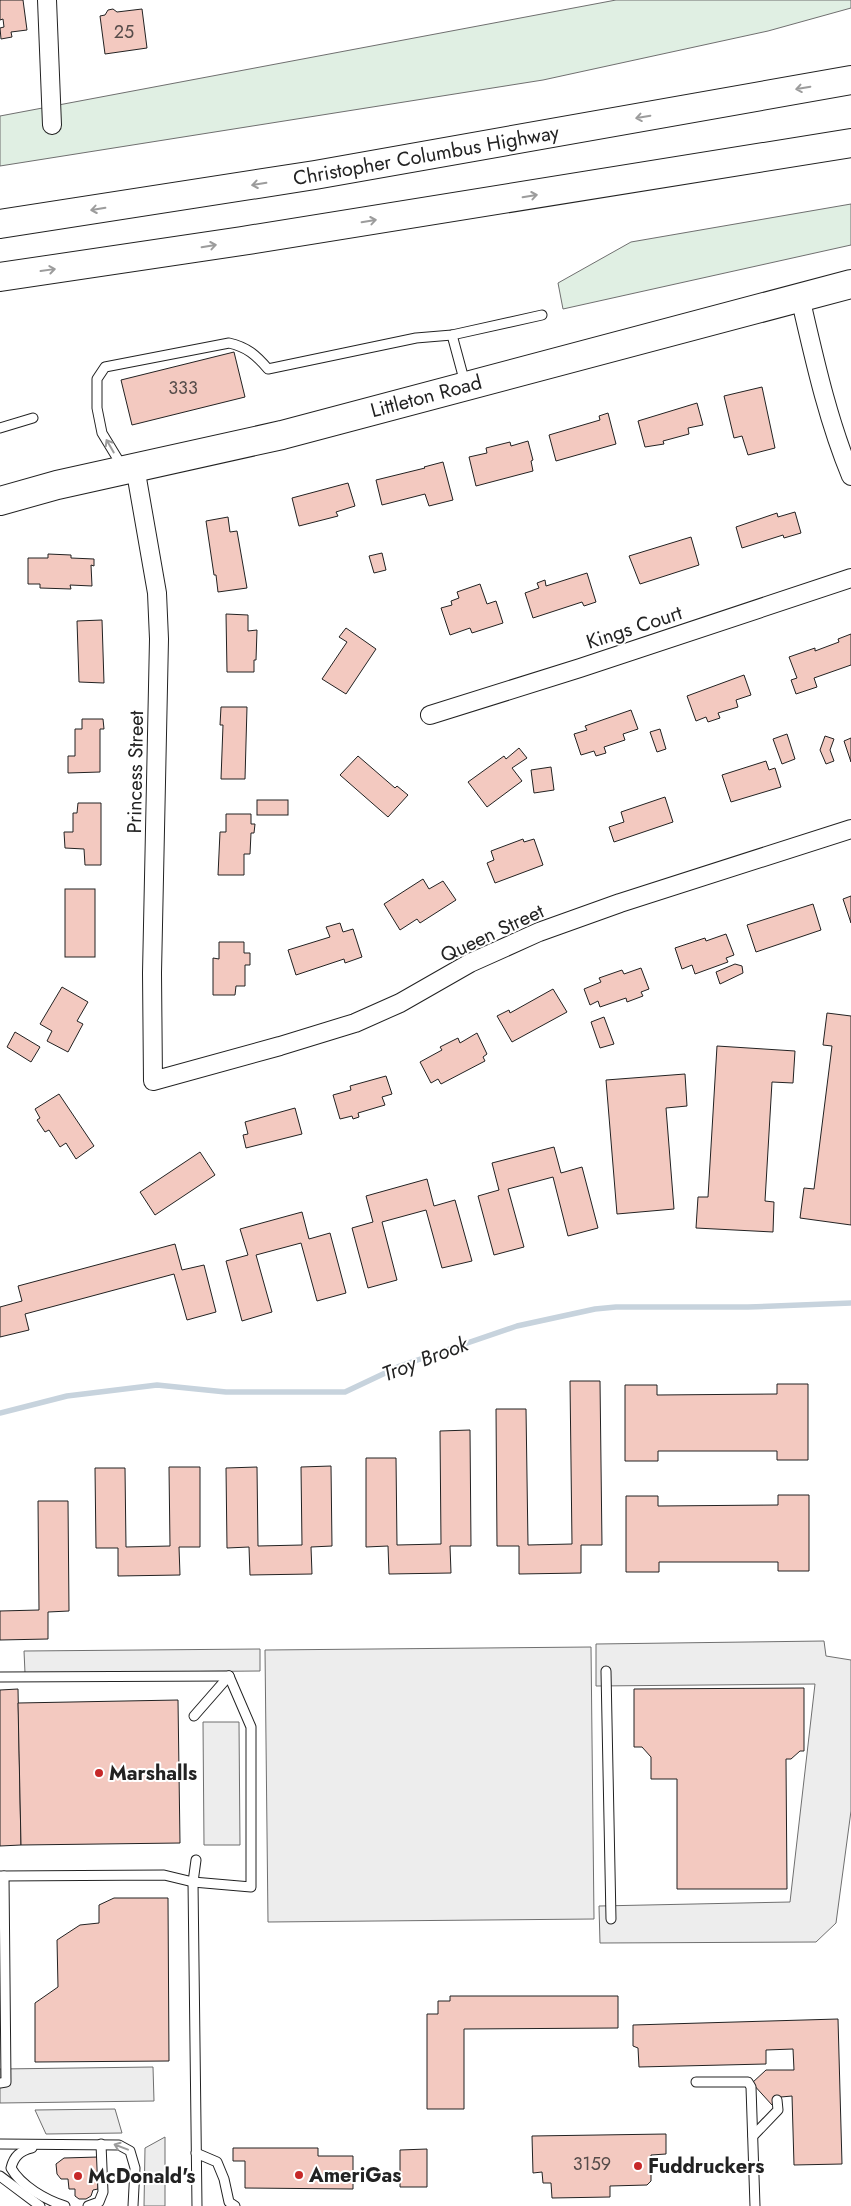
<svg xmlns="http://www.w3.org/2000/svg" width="851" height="2206" font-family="Jost,sans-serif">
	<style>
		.green { fill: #e0efe3; stroke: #6f6f6f }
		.parking { fill: #ededed; stroke: #6f6f6f }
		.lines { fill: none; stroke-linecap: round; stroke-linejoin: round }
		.stream { stroke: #c7d3dd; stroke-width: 5.5 }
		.building { fill: #f3c9c0; stroke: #222 }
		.lane-casing { stroke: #222; stroke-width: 11 }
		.street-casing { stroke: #222; stroke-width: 20 }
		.primary-casing { stroke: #222; stroke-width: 30 }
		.highway-casing { stroke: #222; stroke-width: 30 }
		.lane { stroke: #fff; stroke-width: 9 }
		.street { stroke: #fff; stroke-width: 18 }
		.primary { stroke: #fff; stroke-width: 28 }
		.highway { stroke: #fff; stroke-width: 28 }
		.oneway { stroke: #9c9c9c }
		.poi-dot { fill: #c62828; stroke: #fff; stroke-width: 2 }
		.labels { text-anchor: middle; stroke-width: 4; stroke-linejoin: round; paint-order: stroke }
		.number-label { font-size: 18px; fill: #564c4a }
		.street-label { font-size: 20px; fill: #222; stroke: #fff }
		.poi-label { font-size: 20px; font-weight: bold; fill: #222; stroke: #fff; text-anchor: start }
		.water-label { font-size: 21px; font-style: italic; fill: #222; stroke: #fff }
	</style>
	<rect width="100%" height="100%" fill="#fff"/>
	<g class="green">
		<polygon points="616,0 851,0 851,8 768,31 543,80 0,166 0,116"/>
		<polygon points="851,204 851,245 563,309 558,283 631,242"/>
	</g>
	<g class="parking">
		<polygon points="824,1641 826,1656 851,1660 851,1811 836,1923 816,1942 600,1943 599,1906 790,1902 815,1684 596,1686 596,1644"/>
		<polygon points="591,1647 594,1919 268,1922 265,1650"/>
		<polygon points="260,1649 260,1671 25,1673 24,1651"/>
		<polygon points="203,1722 239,1722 240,1845 204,1845"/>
		<polygon points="153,2067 154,2101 0,2103 0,2069"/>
		<polygon points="115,2109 122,2133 46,2134 35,2110"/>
		<polygon points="165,2137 165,2206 144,2206 145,2148"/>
	</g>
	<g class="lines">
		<polyline class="stream" points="0,1413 67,1396 157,1385 226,1392 345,1392 400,1366 517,1326 595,1309 616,1307 748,1307 851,1303"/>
	</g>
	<g class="building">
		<polygon points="0,0 23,0 27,30 11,32 12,37 1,39 0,28 4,27 3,19 0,20"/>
		<polygon points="113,9 117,12 142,9 147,48 105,54 100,16 105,15 108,10"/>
		<polygon points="234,352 245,397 132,425 121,380"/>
		<polygon points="762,387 775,448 748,455 742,436 734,438 724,396"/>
		<polygon points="697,403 703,425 688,428 689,434 663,441 664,444 645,447 638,421"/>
		<polygon points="608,413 616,444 556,461 549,435 600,420 599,416"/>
		<polygon points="528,441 533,460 531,461 533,471 476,486 469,457 487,453 486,448 510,442 511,446"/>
		<polygon points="443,462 453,500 429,506 425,494 382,505 376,480 425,468 424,467"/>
		<polygon points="348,483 355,506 336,512 338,516 299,526 292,498"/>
		<polygon points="795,512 801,533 784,538 783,535 742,548 736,527 777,513 778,517"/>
		<polygon points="228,517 230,532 237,531 247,588 218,592 216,575 214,575 206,521"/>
		<polygon points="691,537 699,565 640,584 629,556"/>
		<polygon points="382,553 386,570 374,573 369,556"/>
		<polygon points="48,554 71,555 71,558 94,559 94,566 91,565 92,586 70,585 71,589 40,588 40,584 28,584 28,558 48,558"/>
		<polygon points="587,573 596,602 584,606 582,602 533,618 525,593 539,588 537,583 545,580 546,586"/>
		<polygon points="480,584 487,604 496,601 503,623 472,633 470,628 450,635 441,608 452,605 451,601 459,598 457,592"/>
		<polygon points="226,614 248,615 248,631 257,630 256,660 254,660 254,672 227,672"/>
		<polygon points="102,620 104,683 79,682 77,621"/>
		<polygon points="346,628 376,649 346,694 322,679 347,642 339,637"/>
		<polygon points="851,634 851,665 814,678 817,687 796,694 791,680 797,678 789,657 815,648 815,651 839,642 838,639"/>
		<polygon points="744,675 751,695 736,700 738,707 718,713 720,718 708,722 706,717 696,721 687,696"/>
		<polygon points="221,707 247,707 245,779 221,779 223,725 220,725"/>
		<polygon points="631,710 638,729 623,734 625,740 604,747 606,753 596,756 594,751 581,755 574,734 587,730 585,726"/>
		<polygon points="82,719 103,719 104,729 100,729 100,772 68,773 68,756 75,756 75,729 82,729"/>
		<polygon points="660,729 666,749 657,752 650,732"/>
		<polygon points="787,734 795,759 782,764 773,739"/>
		<polygon points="825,736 834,739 830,750 834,761 826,764 820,750"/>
		<polygon points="851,738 851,762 844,741"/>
		<polygon points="519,748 527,758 512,768 522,781 487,807 468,782 504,756 506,759"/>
		<polygon points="358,756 395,788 397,786 408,795 388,817 340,775"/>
		<polygon points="766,761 769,770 775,768 781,787 731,802 722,775"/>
		<polygon points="551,767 554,790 534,793 531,770"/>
		<polygon points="665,797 673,822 614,842 609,827 624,822 621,812"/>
		<rect x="257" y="800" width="31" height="15"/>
		<polygon points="78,803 101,803 101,865 85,865 84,849 65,848 64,832 73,832 73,813 77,813"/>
		<polygon points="226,814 251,814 251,824 255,824 254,833 251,833 250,854 244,854 244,875 218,875 220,832 226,832"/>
		<polygon points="523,839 524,842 534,839 543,865 495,883 487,863 494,860 491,851"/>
		<polygon points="423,879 429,889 443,881 456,900 420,923 417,919 400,930 384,904"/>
		<rect x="65" y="889" width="30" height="68"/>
		<polygon points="851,896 851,923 843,899"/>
		<polygon points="813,904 821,930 756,952 747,925"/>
		<polygon points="340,923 343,932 353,929 362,957 345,963 344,959 296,975 288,950 330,937 326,927"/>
		<polygon points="726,934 734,955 726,958 728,962 695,974 692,965 682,969 675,948 705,938 706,941"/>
		<polygon points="219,942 244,942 244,953 250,953 250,965 245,965 245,986 236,986 235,995 213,995 213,958 219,959"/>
		<polygon points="735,964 742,966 743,973 720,984 716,972"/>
		<polygon points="641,968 649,989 641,992 643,996 627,1002 626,998 600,1007 598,1001 590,1005 584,989 601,982 599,978 622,970 624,974"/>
		<polygon points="62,987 88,1002 77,1021 83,1024 68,1052 47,1041 52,1031 40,1024"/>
		<polygon points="553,989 567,1012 512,1042 497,1016 509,1010 510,1013"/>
		<polygon points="827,1013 851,1016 851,1225 800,1218 804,1188 814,1189 832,1046 823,1045"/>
		<polygon points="604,1017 614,1044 600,1048 591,1022"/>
		<polygon points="15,1032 40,1047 31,1062 7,1047"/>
		<polygon points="477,1033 487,1054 483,1057 485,1061 441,1084 438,1079 431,1083 420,1062 442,1050 440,1047 458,1038 460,1043"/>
		<polygon points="717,1046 795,1051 793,1083 772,1082 765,1201 774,1202 773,1232 696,1228 698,1197 708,1197"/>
		<polygon points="685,1074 687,1106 666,1108 674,1209 617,1214 606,1080"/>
		<polygon points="386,1076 392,1094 382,1097 385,1105 358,1113 359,1117 353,1119 352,1116 340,1119 333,1095 351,1090 350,1086"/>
		<polygon points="59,1094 94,1146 76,1159 66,1143 60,1147 49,1130 45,1132 37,1120 40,1118 35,1109"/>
		<polygon points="295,1108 302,1134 246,1148 243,1135 248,1134 245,1122"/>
		<polygon points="554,1147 561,1173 582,1167 598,1228 568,1236 553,1177 508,1189 524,1247 494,1255 478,1196 499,1190 492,1163"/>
		<polygon points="200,1152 215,1175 155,1215 140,1192"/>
		<polygon points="427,1179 434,1206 455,1200 472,1261 442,1268 426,1210 382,1222 397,1280 368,1288 352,1228 373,1222 366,1196"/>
		<polygon points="302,1212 309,1239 330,1233 346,1293 317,1301 301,1243 256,1255 272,1312 242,1321 226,1261 248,1255 240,1229"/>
		<polygon points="175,1244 182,1270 204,1265 216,1312 187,1320 174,1274 25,1314 29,1330 0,1337 0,1307 22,1301 18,1286"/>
		<polygon points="570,1381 600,1381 602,1545 581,1545 581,1573 519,1574 519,1546 497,1546 496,1409 526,1409 528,1545 572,1544"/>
		<polygon points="777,1384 808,1384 808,1460 777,1460 777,1451 658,1451 658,1461 625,1461 625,1385 657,1385 657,1395 777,1394"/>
		<polygon points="470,1430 471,1546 450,1546 451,1573 389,1574 388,1546 366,1547 366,1458 396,1458 397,1545 441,1544 440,1431"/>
		<polygon points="331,1466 332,1546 311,1547 312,1574 250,1575 249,1547 227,1548 226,1468 257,1467 258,1546 302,1545 301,1467"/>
		<polygon points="169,1467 200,1467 200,1547 179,1547 180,1575 118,1576 118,1548 96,1548 95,1468 125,1468 126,1547 170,1546"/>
		<polygon points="778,1495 809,1495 809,1571 778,1571 778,1562 659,1562 659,1572 626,1572 626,1496 658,1496 658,1506 778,1505"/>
		<polygon points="38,1501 68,1501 69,1611 48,1612 48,1639 0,1640 0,1611 39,1610"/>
		<polygon points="804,1688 804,1751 800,1751 791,1759 786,1759 787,1889 677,1889 677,1779 651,1779 651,1757 642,1747 634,1747 634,1689"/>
		<polygon points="18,1689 21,1845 0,1846 0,1690"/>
		<polygon points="178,1700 180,1843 21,1845 18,1703"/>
		<polygon points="114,1898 168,1898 169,2061 35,2062 35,2003 58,1987 57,1940 80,1925 99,1923 99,1905"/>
		<polygon points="450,1996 618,1996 618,2028 464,2029 464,2109 427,2109 427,2014 438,2014 438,2001 450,2001"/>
		<polygon points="838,2019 842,2164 794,2165 792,2096 781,2097 772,2105 752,2083 766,2070 794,2070 793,2049 766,2050 766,2064 639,2067 638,2048 633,2046 633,2025"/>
		<polygon points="666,2134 666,2154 651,2155 651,2181 647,2185 610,2186 610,2197 552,2198 551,2183 543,2183 542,2172 533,2173 532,2136"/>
		<polygon points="233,2148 318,2148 318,2156 353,2156 353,2189 245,2188 245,2161 233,2161"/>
		<polygon points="427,2149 427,2187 400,2187 400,2150"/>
		<polygon points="98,2157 98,2189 93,2190 91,2196 86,2199 79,2199 75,2196 75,2189 69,2189 68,2179 61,2179 57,2174 56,2164 64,2158"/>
	</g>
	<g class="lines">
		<g class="lane-casing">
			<g id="lane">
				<polyline points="452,335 465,383"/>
				<polyline points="0,428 33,418"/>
				<path d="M122,466L102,433L97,408V379L105,367L229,343C247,347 256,355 268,369L416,338L452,335L542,315"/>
				<polyline points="606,1671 611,1919"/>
				<polyline points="0,1677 229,1676"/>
				<polyline points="194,1716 229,1676"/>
				<polyline points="196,1860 193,1882 197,2206"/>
				<polyline points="0,1876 164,1875 193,1882 251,1887 251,1727 229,1676"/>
				<polyline points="696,2082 748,2082 751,2087 755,2206"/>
				<polyline points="0,2083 6,2082 4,1876"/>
				<polyline points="753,2136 778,2110 777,2100"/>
				<polyline points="0,2144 119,2145 130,2151 135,2168 133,2206"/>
				<path d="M32,2148C20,2151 14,2156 11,2168C21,2186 46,2200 65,2206"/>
				<polyline points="196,2153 217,2162 224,2179 229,2202 235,2206"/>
				<polyline points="0,2176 40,2206"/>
				<polyline points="88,2206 99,2202 103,2192 101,2144"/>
			</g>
		</g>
		<g class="street-casing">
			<g id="street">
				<polyline points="47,0 52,125"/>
				<path d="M800,297C814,357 827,418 851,476"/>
				<polyline points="135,467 157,593 159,639 152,973 153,1081 280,1046 355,1023 400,1003 470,963 539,932 620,903 851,829"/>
				<polyline points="430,715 580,668 851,578"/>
			</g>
		</g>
		<g class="primary-casing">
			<polyline id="primary" points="0,501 57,485 282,435 851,284"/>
		</g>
		<g class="highway-casing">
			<g id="highway">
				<polyline points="0,224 315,175 851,80"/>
				<polyline points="0,277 242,241 851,143"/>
			</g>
		</g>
		<use href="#lane" class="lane"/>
		<use href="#street" class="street"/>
		<use href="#primary" class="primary"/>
		<use href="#highway" class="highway"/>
	</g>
	<defs><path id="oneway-shaft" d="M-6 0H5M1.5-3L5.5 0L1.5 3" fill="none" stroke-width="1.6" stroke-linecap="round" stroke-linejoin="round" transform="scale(1.25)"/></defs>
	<g class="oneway">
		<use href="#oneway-shaft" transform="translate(803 88) rotate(170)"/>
		<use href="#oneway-shaft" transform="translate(643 117) rotate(170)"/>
		<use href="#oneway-shaft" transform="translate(259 184) rotate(171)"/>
		<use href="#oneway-shaft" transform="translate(530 196) rotate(-9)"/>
		<use href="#oneway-shaft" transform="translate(98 209) rotate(171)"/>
		<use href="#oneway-shaft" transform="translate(369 221) rotate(-9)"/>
		<use href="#oneway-shaft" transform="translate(209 246) rotate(-9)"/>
		<use href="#oneway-shaft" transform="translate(48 270) rotate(-8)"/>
		<use href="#oneway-shaft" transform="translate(110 446) rotate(-120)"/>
		<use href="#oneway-shaft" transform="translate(121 2147) rotate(-159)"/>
	</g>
	<g class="poi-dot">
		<circle cx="99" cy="1773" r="5"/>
		<circle cx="638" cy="2166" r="5"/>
		<circle cx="299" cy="2175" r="5"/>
		<circle cx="78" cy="2176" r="5"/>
	</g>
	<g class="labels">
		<g class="number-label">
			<text x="124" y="38">25</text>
			<text x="183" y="394">333</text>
			<text x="592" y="2170">3159</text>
		</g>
		<g class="street-label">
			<text transform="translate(426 155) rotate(-10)" y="7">Christopher Columbus Highway</text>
			<text transform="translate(426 396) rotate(-15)" y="7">Littleton Road</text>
			<text transform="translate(634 627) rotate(-18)" y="7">Kings Court</text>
			<text transform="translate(135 772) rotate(-89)" y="7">Princess Street</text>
			<text transform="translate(492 933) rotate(-25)" y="7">Queen Street</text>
		</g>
		<g class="poi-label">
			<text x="109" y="1780">Marshalls</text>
			<text x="648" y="2173">Fuddruckers</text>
			<text x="309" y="2182">AmeriGas</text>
			<text x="88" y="2183">McDonald's</text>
		</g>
		<g class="water-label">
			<text transform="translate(425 1359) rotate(-21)" y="7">Troy Brook</text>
		</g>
	</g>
</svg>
